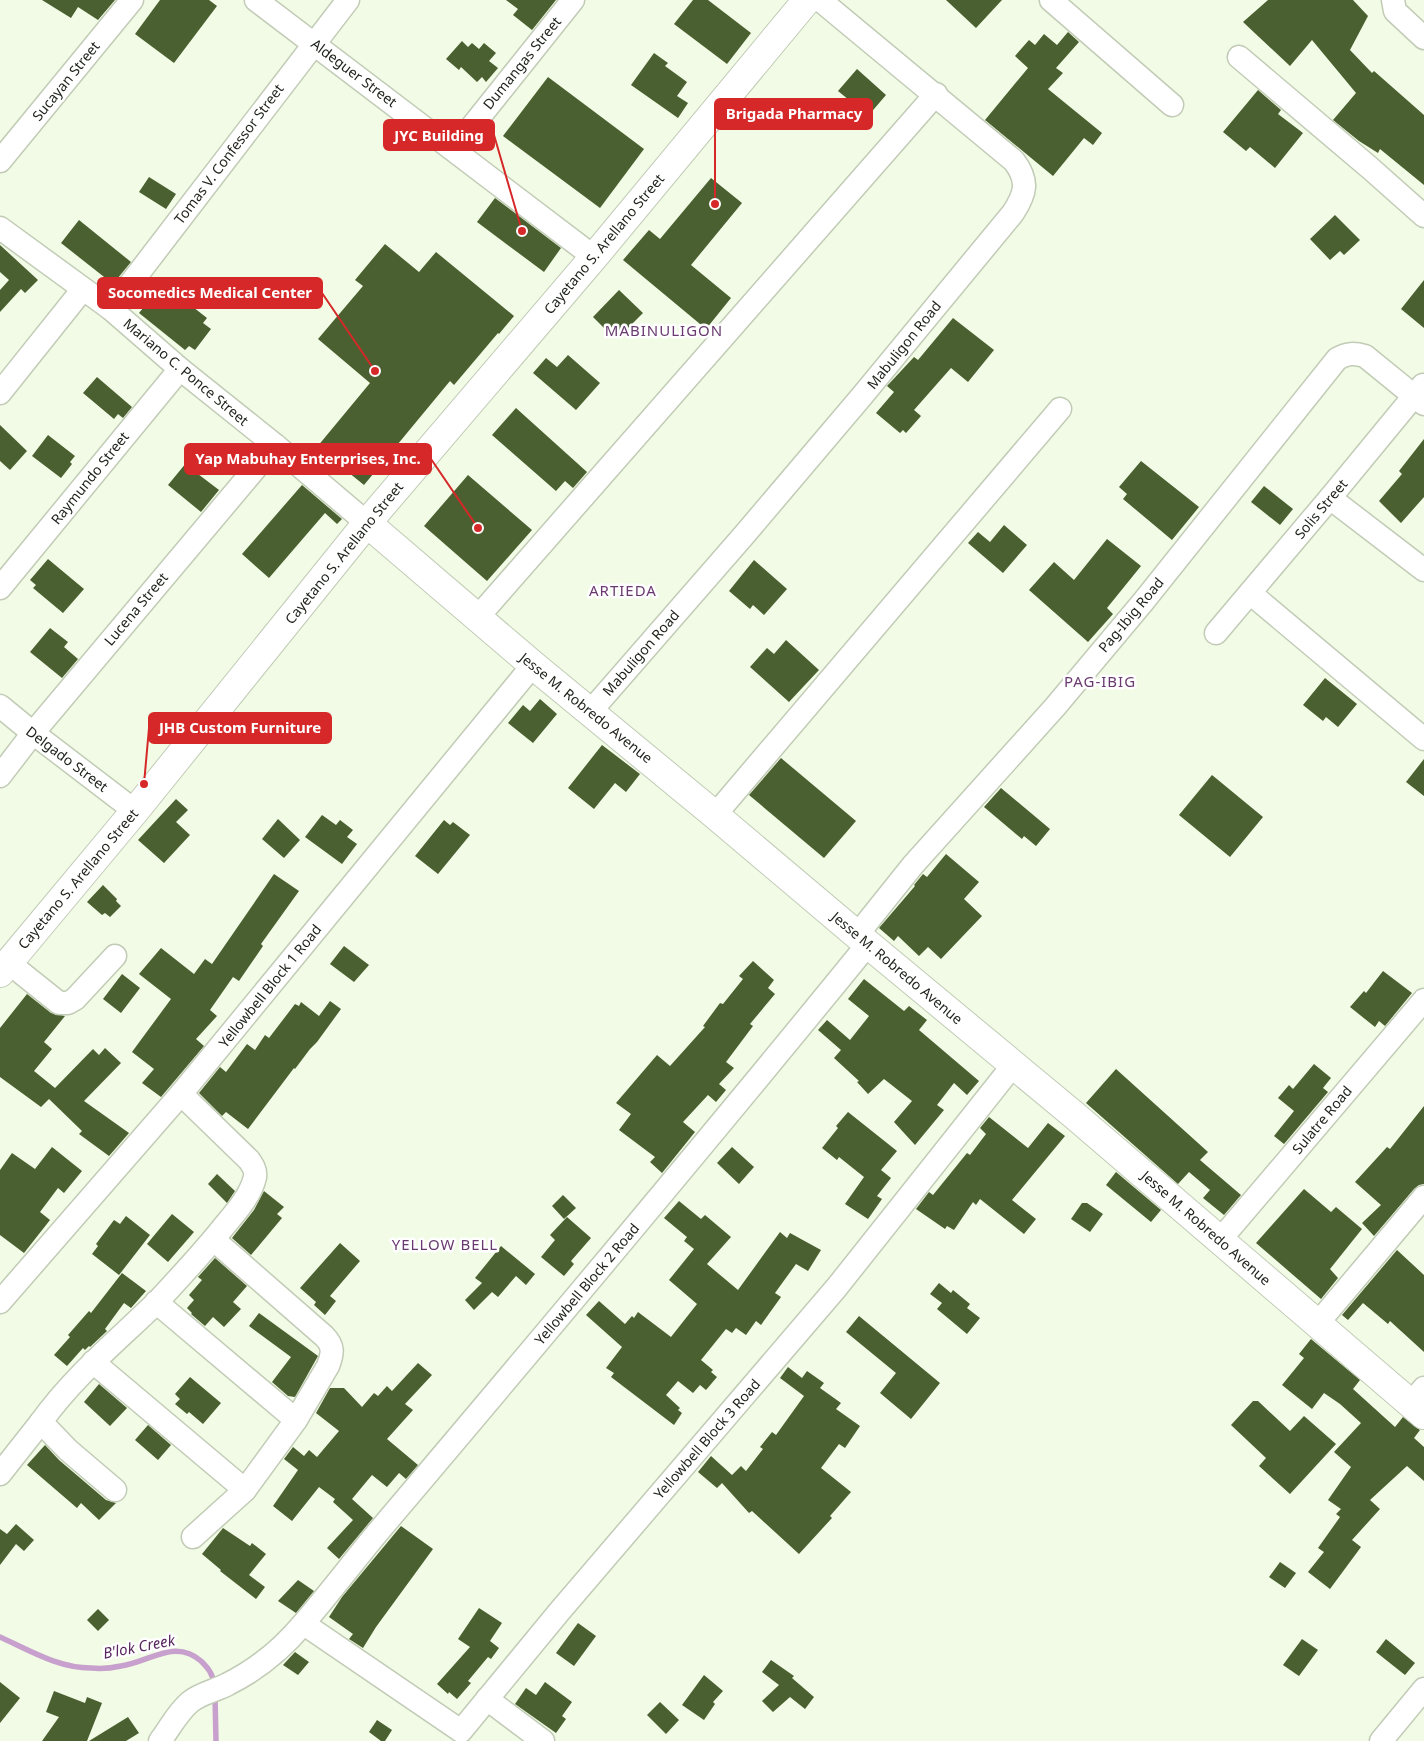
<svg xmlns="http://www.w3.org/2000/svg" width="1424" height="1741" font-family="'Noto Sans',sans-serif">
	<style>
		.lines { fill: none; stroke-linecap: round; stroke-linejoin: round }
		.stream { stroke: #c8a0cd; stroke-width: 5.5 }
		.building { fill: #4b6030 }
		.minor-casing { stroke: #c1cbb6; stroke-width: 25 }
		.major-casing { stroke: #c1cbb6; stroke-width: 30 }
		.minor { stroke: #fff; stroke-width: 22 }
		.major { stroke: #fff; stroke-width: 28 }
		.labels { text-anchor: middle; stroke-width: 5; stroke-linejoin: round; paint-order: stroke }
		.street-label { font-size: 14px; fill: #1d2119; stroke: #fff }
		.neighbourhood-label { font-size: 15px; letter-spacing: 1px; fill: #693a6f; stroke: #fff }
		.water-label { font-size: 15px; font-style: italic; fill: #57275e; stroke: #fff }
		.leader { fill: none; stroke: #d62828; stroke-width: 2 }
		.callout-dot { fill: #d62828; stroke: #fff; stroke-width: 2 }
		.callout { fill: #d62828; stroke: #d62828; stroke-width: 2 }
		.callout-label { font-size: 15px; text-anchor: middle; font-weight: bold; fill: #fff }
	</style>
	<rect width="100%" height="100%" fill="#f1fbe5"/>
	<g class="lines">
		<g class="stream">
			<path d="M0,1637C29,1650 58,1668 91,1668C100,1669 112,1668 121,1666C150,1662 175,1638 201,1661C208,1668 213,1674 214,1684"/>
			<polyline points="215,1696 216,1741"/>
		</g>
	</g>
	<g class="building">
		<polygon points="42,0 115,0 98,20 78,7 71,18"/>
		<polygon points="160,0 209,0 217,6 174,63 135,34"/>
		<polygon points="506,0 556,0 532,30 513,15 518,9"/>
		<polygon points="693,0 708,0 751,33 727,64 674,24"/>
		<polygon points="946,0 1002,0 976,28"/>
		<polygon points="1268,0 1353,0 1368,16 1350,50 1372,73 1374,71 1424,115 1424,185 1380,149 1378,153 1359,141 1333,120 1356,93 1312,40 1290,66 1243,22"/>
		<polygon points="1068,32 1079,42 1056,68 1063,73 1048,89 1102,133 1093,145 1084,138 1053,176 985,120 1028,68 1015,56 1029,40 1035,45 1044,34 1057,45"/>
		<polygon points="462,41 468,47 472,43 479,49 484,43 496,53 489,61 498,68 486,82 482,77 477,82 461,67 459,70 446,59"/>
		<polygon points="654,53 668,63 665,66 687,82 677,96 688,103 678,118 631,85"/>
		<polygon points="857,69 886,95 868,116 864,112 859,117 843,103 849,100 838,91"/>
		<polygon points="548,77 644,149 600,208 503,136"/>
		<polygon points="1258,90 1281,110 1278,114 1303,133 1275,168 1250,147 1246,151 1223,132"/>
		<polygon points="149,177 176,194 166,209 139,192"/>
		<polygon points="711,178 742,203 691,265 731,298 706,329 623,260 649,230 660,239"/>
		<polygon points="495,198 561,248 544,272 477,222"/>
		<polygon points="1335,215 1360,240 1344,255 1340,251 1330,260 1310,239"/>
		<polygon points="79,220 131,262 113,284 61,243"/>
		<polygon points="385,244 419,272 436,252 514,316 499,334 498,333 454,385 450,381 364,485 317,447 370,383 318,339 363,286 355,280"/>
		<polygon points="0,245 38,280 25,293 21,289 0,312 0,290 9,280 0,272"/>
		<polygon points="1424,280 1424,328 1401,309"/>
		<polygon points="170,289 207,318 203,323 211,329 195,350 189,346 185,350 139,313 148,302 151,304 161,291 166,295"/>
		<polygon points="619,290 643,313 620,336 613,329 609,333 593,317"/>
		<polygon points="953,318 994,350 968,382 951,368 914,410 921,416 906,433 903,430 900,433 876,413 894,392 887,386 914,357 918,360"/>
		<polygon points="568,355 600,383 576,410 533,373 546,358 557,367"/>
		<polygon points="97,377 132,407 123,418 118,414 114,419 83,393"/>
		<polygon points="516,408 587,472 573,488 565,481 556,491 492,435"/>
		<polygon points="0,425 27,451 10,470 0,461"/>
		<polygon points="48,435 75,456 70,462 72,464 61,478 32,456"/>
		<polygon points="1424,439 1424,497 1401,523 1379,501 1402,474 1399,471"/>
		<polygon points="191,457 203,467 198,474 219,490 201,512 168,485"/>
		<polygon points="1141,461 1199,507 1172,540 1123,499 1127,494 1119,487"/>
		<polygon points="468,475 532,530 487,581 424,526"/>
		<polygon points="302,485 342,519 337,524 325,513 269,578 242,554"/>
		<polygon points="1264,486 1293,509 1280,525 1251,502"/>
		<polygon points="1004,525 1027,545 1003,573 968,543 978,532 990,542"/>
		<polygon points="1107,539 1141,566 1107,608 1113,614 1088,642 1029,590 1054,562 1074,580"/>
		<polygon points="48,559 84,589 63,613 33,588 36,585 30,580"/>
		<polygon points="754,560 787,589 764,615 753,605 750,609 729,591"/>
		<polygon points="50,628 68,642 64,647 78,659 62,678 30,652"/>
		<polygon points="786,640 819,670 789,702 750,667 767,648 774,654"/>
		<polygon points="1325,678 1357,704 1338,727 1326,717 1323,721 1303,705"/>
		<polygon points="540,699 557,714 533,743 508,723 523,705 530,711"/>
		<polygon points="602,745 640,774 626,792 615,783 594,809 568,788"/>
		<polygon points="781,758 856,821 824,858 749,795"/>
		<polygon points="1424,759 1424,796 1406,782"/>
		<polygon points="1212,775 1263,817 1230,857 1179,815"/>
		<polygon points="1001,788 1050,829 1036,846 1024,836 1022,839 984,807"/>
		<polygon points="176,799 188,810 176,822 190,835 164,863 138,840"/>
		<polygon points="322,815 336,825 340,820 353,830 347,837 357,844 342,864 305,837"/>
		<polygon points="278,819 300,840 284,858 262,839"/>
		<polygon points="444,820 450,825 453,822 470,835 438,874 415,856"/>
		<polygon points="946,854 979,882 964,899 982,916 941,959 928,947 919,956 898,936 894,941 879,928 915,886 914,885 923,874 927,877"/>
		<polygon points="274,874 299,891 261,944 263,946 239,981 233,977 210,1010 217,1016 196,1039 204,1046 161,1097 142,1083 154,1069 132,1052 171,999 139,974 161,948 194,974 205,959 212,964"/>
		<polygon points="103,885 117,899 116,901 121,906 110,917 105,913 102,915 87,902"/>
		<polygon points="344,946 369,965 354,982 330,964"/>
		<polygon points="753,961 774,980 768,988 775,994 750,1024 753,1026 726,1062 734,1068 719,1084 726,1090 716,1102 708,1095 683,1122 695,1132 662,1173 650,1162 655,1157 619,1130 631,1114 616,1103 657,1055 670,1066 705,1027 703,1026 720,1003 723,1004 743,979 739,976"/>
		<polygon points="1383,971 1412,993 1385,1026 1379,1021 1375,1027 1350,1007 1364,991 1366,993"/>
		<polygon points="122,974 140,988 121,1013 103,999"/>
		<polygon points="864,979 904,1011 909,1006 927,1020 919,1030 979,1081 967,1095 954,1083 937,1105 944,1110 915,1145 894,1122 912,1101 884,1079 868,1094 857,1082 859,1081 834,1058 841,1050 818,1030 827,1020 850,1040 869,1016 848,999"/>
		<polygon points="27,994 51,1013 65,1016 44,1042 52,1049 34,1071 55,1088 93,1049 99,1055 105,1048 121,1063 84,1101 129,1133 109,1156 79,1134 82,1131 49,1099 41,1107 0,1077 0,1028"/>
		<polygon points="330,1001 341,1009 317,1042 310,1049 295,1069 294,1068 248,1129 226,1112 222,1116 199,1093 220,1067 226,1072 247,1044 255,1050 265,1035 269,1038 295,1004 299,1006 301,1002 319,1016"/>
		<polygon points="1314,1064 1331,1078 1323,1088 1328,1092 1284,1144 1274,1136 1294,1111 1278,1098 1289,1085 1293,1089"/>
		<polygon points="1116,1069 1208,1152 1200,1160 1241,1195 1224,1215 1203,1198 1210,1190 1189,1172 1178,1184 1086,1103"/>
		<polygon points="1424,1106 1424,1184 1419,1185 1414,1189 1374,1236 1362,1223 1381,1205 1355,1182 1387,1147 1390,1149"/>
		<polygon points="848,1112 897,1151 881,1170 891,1178 877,1196 882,1199 868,1219 845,1204 864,1177 839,1157 837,1160 822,1148 838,1128 836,1126"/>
		<polygon points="989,1117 1028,1148 1048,1123 1065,1136 1012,1200 1036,1219 1024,1234 980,1199 976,1205 973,1202 954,1230 947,1226 945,1229 916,1209 929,1192 933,1195 967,1153 970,1155 986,1134 980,1128"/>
		<polygon points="52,1147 82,1171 64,1193 58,1188 40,1212 50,1220 24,1253 0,1235 0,1170 12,1153 35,1169"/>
		<polygon points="732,1147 754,1167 739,1184 717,1163"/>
		<polygon points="1116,1172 1161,1210 1151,1222 1106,1185"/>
		<polygon points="217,1174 235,1191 227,1203 208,1184"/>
		<polygon points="1304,1189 1331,1212 1336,1207 1362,1229 1330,1269 1338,1278 1321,1299 1256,1243"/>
		<polygon points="264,1191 284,1207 277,1214 282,1218 251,1255 232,1238 254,1210"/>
		<polygon points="563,1195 576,1208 564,1219 552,1206"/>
		<polygon points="679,1201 701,1219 705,1215 731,1237 707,1264 738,1290 780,1232 787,1238 790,1233 821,1250 808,1271 796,1264 775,1293 781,1297 761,1325 756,1321 746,1335 736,1328 732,1333 726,1329 701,1360 713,1370 711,1372 717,1377 706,1390 700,1385 693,1393 678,1381 666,1395 680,1408 678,1410 682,1413 674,1425 611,1377 614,1373 606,1368 622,1347 586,1315 599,1301 625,1324 632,1316 634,1318 638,1312 671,1337 697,1304 669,1280 694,1249 684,1241 687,1237 664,1218"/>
		<polygon points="1082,1203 1087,1203 1103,1214 1090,1232 1071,1219"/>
		<polygon points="172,1214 194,1232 168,1262 147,1244"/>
		<polygon points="126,1216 150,1235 119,1275 92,1254 98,1246 96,1244 114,1220 120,1224"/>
		<polygon points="567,1217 591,1238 571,1261 574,1264 564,1276 541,1257 555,1240 550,1235"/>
		<polygon points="340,1243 360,1261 330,1296 336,1301 325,1315 314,1305 316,1302 300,1288"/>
		<polygon points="501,1246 535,1274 526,1285 516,1276 498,1297 492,1292 474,1310 465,1300 482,1283 475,1278"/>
		<polygon points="1397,1250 1424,1275 1424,1352 1390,1321 1388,1324 1363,1303 1348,1320 1342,1315"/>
		<polygon points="215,1258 247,1286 233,1302 241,1309 224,1327 213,1317 205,1326 191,1314 192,1313 187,1308 194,1300 189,1295 202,1280 198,1277"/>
		<polygon points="122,1273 146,1291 131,1308 124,1303 105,1329 107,1331 90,1347 89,1346 85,1350 83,1348 67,1366 54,1355 70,1337 68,1335 89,1311 91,1313"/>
		<polygon points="939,1283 951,1293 953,1290 970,1304 967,1308 980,1318 967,1334 937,1309 942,1303 930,1294"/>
		<polygon points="259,1313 318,1356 295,1397 288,1396 272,1382 291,1357 249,1326"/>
		<polygon points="859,1316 940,1383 911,1419 880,1393 896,1373 846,1332"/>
		<polygon points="1311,1339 1360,1380 1353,1389 1395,1427 1403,1417 1420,1430 1414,1438 1424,1447 1424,1481 1407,1466 1370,1500 1380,1509 1352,1540 1361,1547 1330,1589 1308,1572 1324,1552 1318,1548 1340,1517 1336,1514 1341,1509 1328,1500 1351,1467 1334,1452 1361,1423 1340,1404 1324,1393 1312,1409 1282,1385 1304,1358 1299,1354"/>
		<polygon points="418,1363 432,1375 405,1404 413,1410 387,1439 418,1465 406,1479 399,1473 387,1487 372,1475 352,1499 373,1518 339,1559 327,1548 353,1520 333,1502 335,1499 319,1487 292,1521 273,1506 298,1470 284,1459 293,1447 304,1456 309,1450 317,1457 339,1431 316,1413 330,1388 344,1388 362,1407 374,1393 378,1396 387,1386 392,1391"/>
		<polygon points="788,1367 802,1378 807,1371 824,1383 820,1388 841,1403 836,1409 860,1426 845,1448 839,1444 821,1468 851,1492 830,1516 832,1518 799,1554 752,1511 749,1513 722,1483 717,1488 698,1472 711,1456 732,1475 741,1466 746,1471 763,1449 760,1447 772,1432 776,1435 804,1396 780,1378"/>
		<polygon points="190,1377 221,1403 203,1424 189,1412 187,1414 175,1404 180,1399 175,1394"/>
		<polygon points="99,1384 127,1408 110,1426 84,1402"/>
		<polygon points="1253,1401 1258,1401 1290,1431 1304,1416 1336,1444 1290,1494 1259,1466 1266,1458 1231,1425"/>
		<polygon points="148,1425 171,1445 158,1460 135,1440"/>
		<polygon points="45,1445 59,1460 106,1500 116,1503 99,1520 81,1503 77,1508 27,1465"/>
		<polygon points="16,1524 34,1540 24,1551 16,1544 0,1565 0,1529 7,1534"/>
		<polygon points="401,1526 433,1549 376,1627 363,1648 349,1639 353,1634 329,1617 342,1597"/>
		<polygon points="223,1528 250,1546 252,1543 266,1554 249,1575 265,1587 256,1599 220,1571 221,1570 202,1554"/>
		<polygon points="1280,1562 1296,1573 1285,1588 1269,1577"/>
		<polygon points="298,1580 314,1591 296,1613 278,1601"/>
		<polygon points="479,1608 502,1623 490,1641 499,1648 491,1659 488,1657 468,1681 471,1683 457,1699 449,1692 448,1694 437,1684 470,1647 458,1639"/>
		<polygon points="98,1609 109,1620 98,1631 87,1620"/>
		<polygon points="578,1623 596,1636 574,1666 556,1653"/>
		<polygon points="1302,1639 1318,1650 1299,1676 1283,1665"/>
		<polygon points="1386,1639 1415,1663 1405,1675 1376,1652"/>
		<polygon points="295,1652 309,1662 298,1675 283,1665"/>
		<polygon points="771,1660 794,1676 792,1678 814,1697 805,1709 790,1697 773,1712 762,1701 779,1685 762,1672"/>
		<polygon points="704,1675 723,1691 713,1702 715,1704 704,1720 682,1705"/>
		<polygon points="0,1682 20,1698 0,1723"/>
		<polygon points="545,1682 572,1702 562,1716 566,1719 556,1733 515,1704 526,1688 536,1695"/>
		<polygon points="54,1691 85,1703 87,1697 102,1703 87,1741 42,1741 59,1717 46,1712"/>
		<polygon points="660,1702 679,1720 666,1734 647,1715"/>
		<polygon points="128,1717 139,1733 126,1741 89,1741"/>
		<polygon points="377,1720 392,1730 385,1741 381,1741 369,1732"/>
	</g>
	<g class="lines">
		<g class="minor-casing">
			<g id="minor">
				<polyline points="256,0 594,257"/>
				<polyline points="1051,0 1172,105"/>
				<polyline points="1393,0 1395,11 1424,38"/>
				<polyline points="1239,57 1370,168 1424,216"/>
				<polyline points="454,149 573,0"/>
				<polyline points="0,161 132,0"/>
				<polyline points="0,228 111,309 180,369 275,445 367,523"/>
				<polyline points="111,309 348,0"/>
				<polyline points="0,393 83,289"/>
				<polyline points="1330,498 1424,570"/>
				<polyline points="0,588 180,369"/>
				<polyline points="1250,593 1424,739"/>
				<polyline points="477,618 936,94"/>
				<polyline points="1216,633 1330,498 1423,385"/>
				<polyline points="0,706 33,733 135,811"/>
				<path d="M590,712L745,534L862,396L1013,213C1026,193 1029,181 1014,161L820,0"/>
				<polyline points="0,776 33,733 275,445"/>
				<polyline points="715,815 1060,409"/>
				<path d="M857,935L913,865L1055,707L1143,602L1337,359C1347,353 1354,353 1365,356L1424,404"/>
				<polyline points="9,963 59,1003 68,1003 75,999 115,956"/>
				<polyline points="1220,1240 1424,1000"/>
				<polyline points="0,1302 181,1094 533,665"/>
				<polyline points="156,1302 296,1420"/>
				<polyline points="1318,1323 1424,1197"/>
				<polyline points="93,1362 245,1490"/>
				<polyline points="1411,1403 1424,1388"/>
				<polyline points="0,1474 41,1422"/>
				<path d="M115,1490L68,1450L41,1422C74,1376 117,1341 157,1302C180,1277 204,1252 225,1225C236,1212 251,1195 255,1177C256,1170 253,1166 249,1160L181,1094"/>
				<path d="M193,1537L245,1490L296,1420L328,1366C333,1353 334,1346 324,1336L214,1240"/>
				<polyline points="304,1624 461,1731 559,1612 837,1287 1014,1064"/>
				<polyline points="487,1699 543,1741"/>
				<path d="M160,1741C170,1728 177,1713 190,1702C201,1693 215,1691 228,1684C258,1669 282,1649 303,1624C329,1594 353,1562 378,1532C543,1337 707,1142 868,944"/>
				<polyline points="1381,1741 1424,1689"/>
			</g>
		</g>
		<g class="major-casing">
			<g id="major">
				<polyline points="367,523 533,665 715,815 857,935 1074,1115 1424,1415"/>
				<polyline points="0,973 135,811 367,523 594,257 807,0"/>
			</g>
		</g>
		<use href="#minor" class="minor"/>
		<use href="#major" class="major"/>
	</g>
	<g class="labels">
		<g class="street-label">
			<text transform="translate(522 63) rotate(-51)" y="5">Dumangas Street</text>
			<text transform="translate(354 73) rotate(37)" y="5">Aldeguer Street</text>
			<text transform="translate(66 81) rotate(-51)" y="5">Sucayan Street</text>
			<text transform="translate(229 154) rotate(-53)" y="5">Tomas V. Confessor Street</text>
			<text transform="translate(604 244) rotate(-50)" y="5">Cayetano S. Arellano Street</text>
			<text transform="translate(904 345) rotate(-51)" y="5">Mabuligon Road</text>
			<text transform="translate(186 372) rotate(40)" y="5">Mariano C. Ponce Street</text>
			<text transform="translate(90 478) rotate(-51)" y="5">Raymundo Street</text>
			<text transform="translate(1321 509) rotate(-50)" y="5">Solis Street</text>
			<text transform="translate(344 553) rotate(-51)" y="5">Cayetano S. Arellano Street</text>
			<text transform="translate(136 609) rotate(-50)" y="5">Lucena Street</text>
			<text transform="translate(1131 615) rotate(-50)" y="5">Pag-Ibig Road</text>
			<text transform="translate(641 653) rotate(-49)" y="5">Mabuligon Road</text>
			<text transform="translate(586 708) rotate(39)" y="5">Jesse M. Robredo Avenue</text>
			<text transform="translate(67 759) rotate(37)" y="5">Delgado Street</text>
			<text transform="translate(78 879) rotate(-50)" y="5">Cayetano S. Arellano Street</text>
			<text transform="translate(897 968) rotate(40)" y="5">Jesse M. Robredo Avenue</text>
			<text transform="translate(270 986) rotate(-51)" y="5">Yellowbell Block 1 Road</text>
			<text transform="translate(1322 1120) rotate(-50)" y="5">Sulatre Road</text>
			<text transform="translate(1206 1228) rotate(41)" y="5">Jesse M. Robredo Avenue</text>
			<text transform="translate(587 1284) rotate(-50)" y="5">Yellowbell Block 2 Road</text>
			<text transform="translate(707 1439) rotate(-49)" y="5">Yellowbell Block 3 Road</text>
		</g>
		<g class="neighbourhood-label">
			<text x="664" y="336">MABINULIGON</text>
			<text x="623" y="596">ARTIEDA</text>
			<text x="1100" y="687">PAG-IBIG</text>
			<text x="445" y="1250">YELLOW BELL</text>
		</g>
		<g class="water-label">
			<text transform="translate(139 1647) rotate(-11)" y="5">B'lok Creek</text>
		</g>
	</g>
	<path class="leader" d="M715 204L715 114M522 231L494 135M375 371L322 293M478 528L431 459M144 784L149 728"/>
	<g class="callout-dot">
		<circle cx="715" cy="204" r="5"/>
		<circle cx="522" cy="231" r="5"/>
		<circle cx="375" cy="371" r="5"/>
		<circle cx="478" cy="528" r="5"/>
		<circle cx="144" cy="784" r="5"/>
	</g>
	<g class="callout">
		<rect x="715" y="99" width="157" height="30" rx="5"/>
		<rect x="384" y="120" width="110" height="30" rx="5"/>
		<rect x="98" y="278" width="224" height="30" rx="5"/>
		<rect x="185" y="444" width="246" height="30" rx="5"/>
		<rect x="149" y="713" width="182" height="30" rx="5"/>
	</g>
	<g class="callout-label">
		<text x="794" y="119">Brigada Pharmacy</text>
		<text x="439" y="141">JYC Building</text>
		<text x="210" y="298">Socomedics Medical Center</text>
		<text x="308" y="464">Yap Mabuhay Enterprises, Inc.</text>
		<text x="240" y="733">JHB Custom Furniture</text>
	</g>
</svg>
